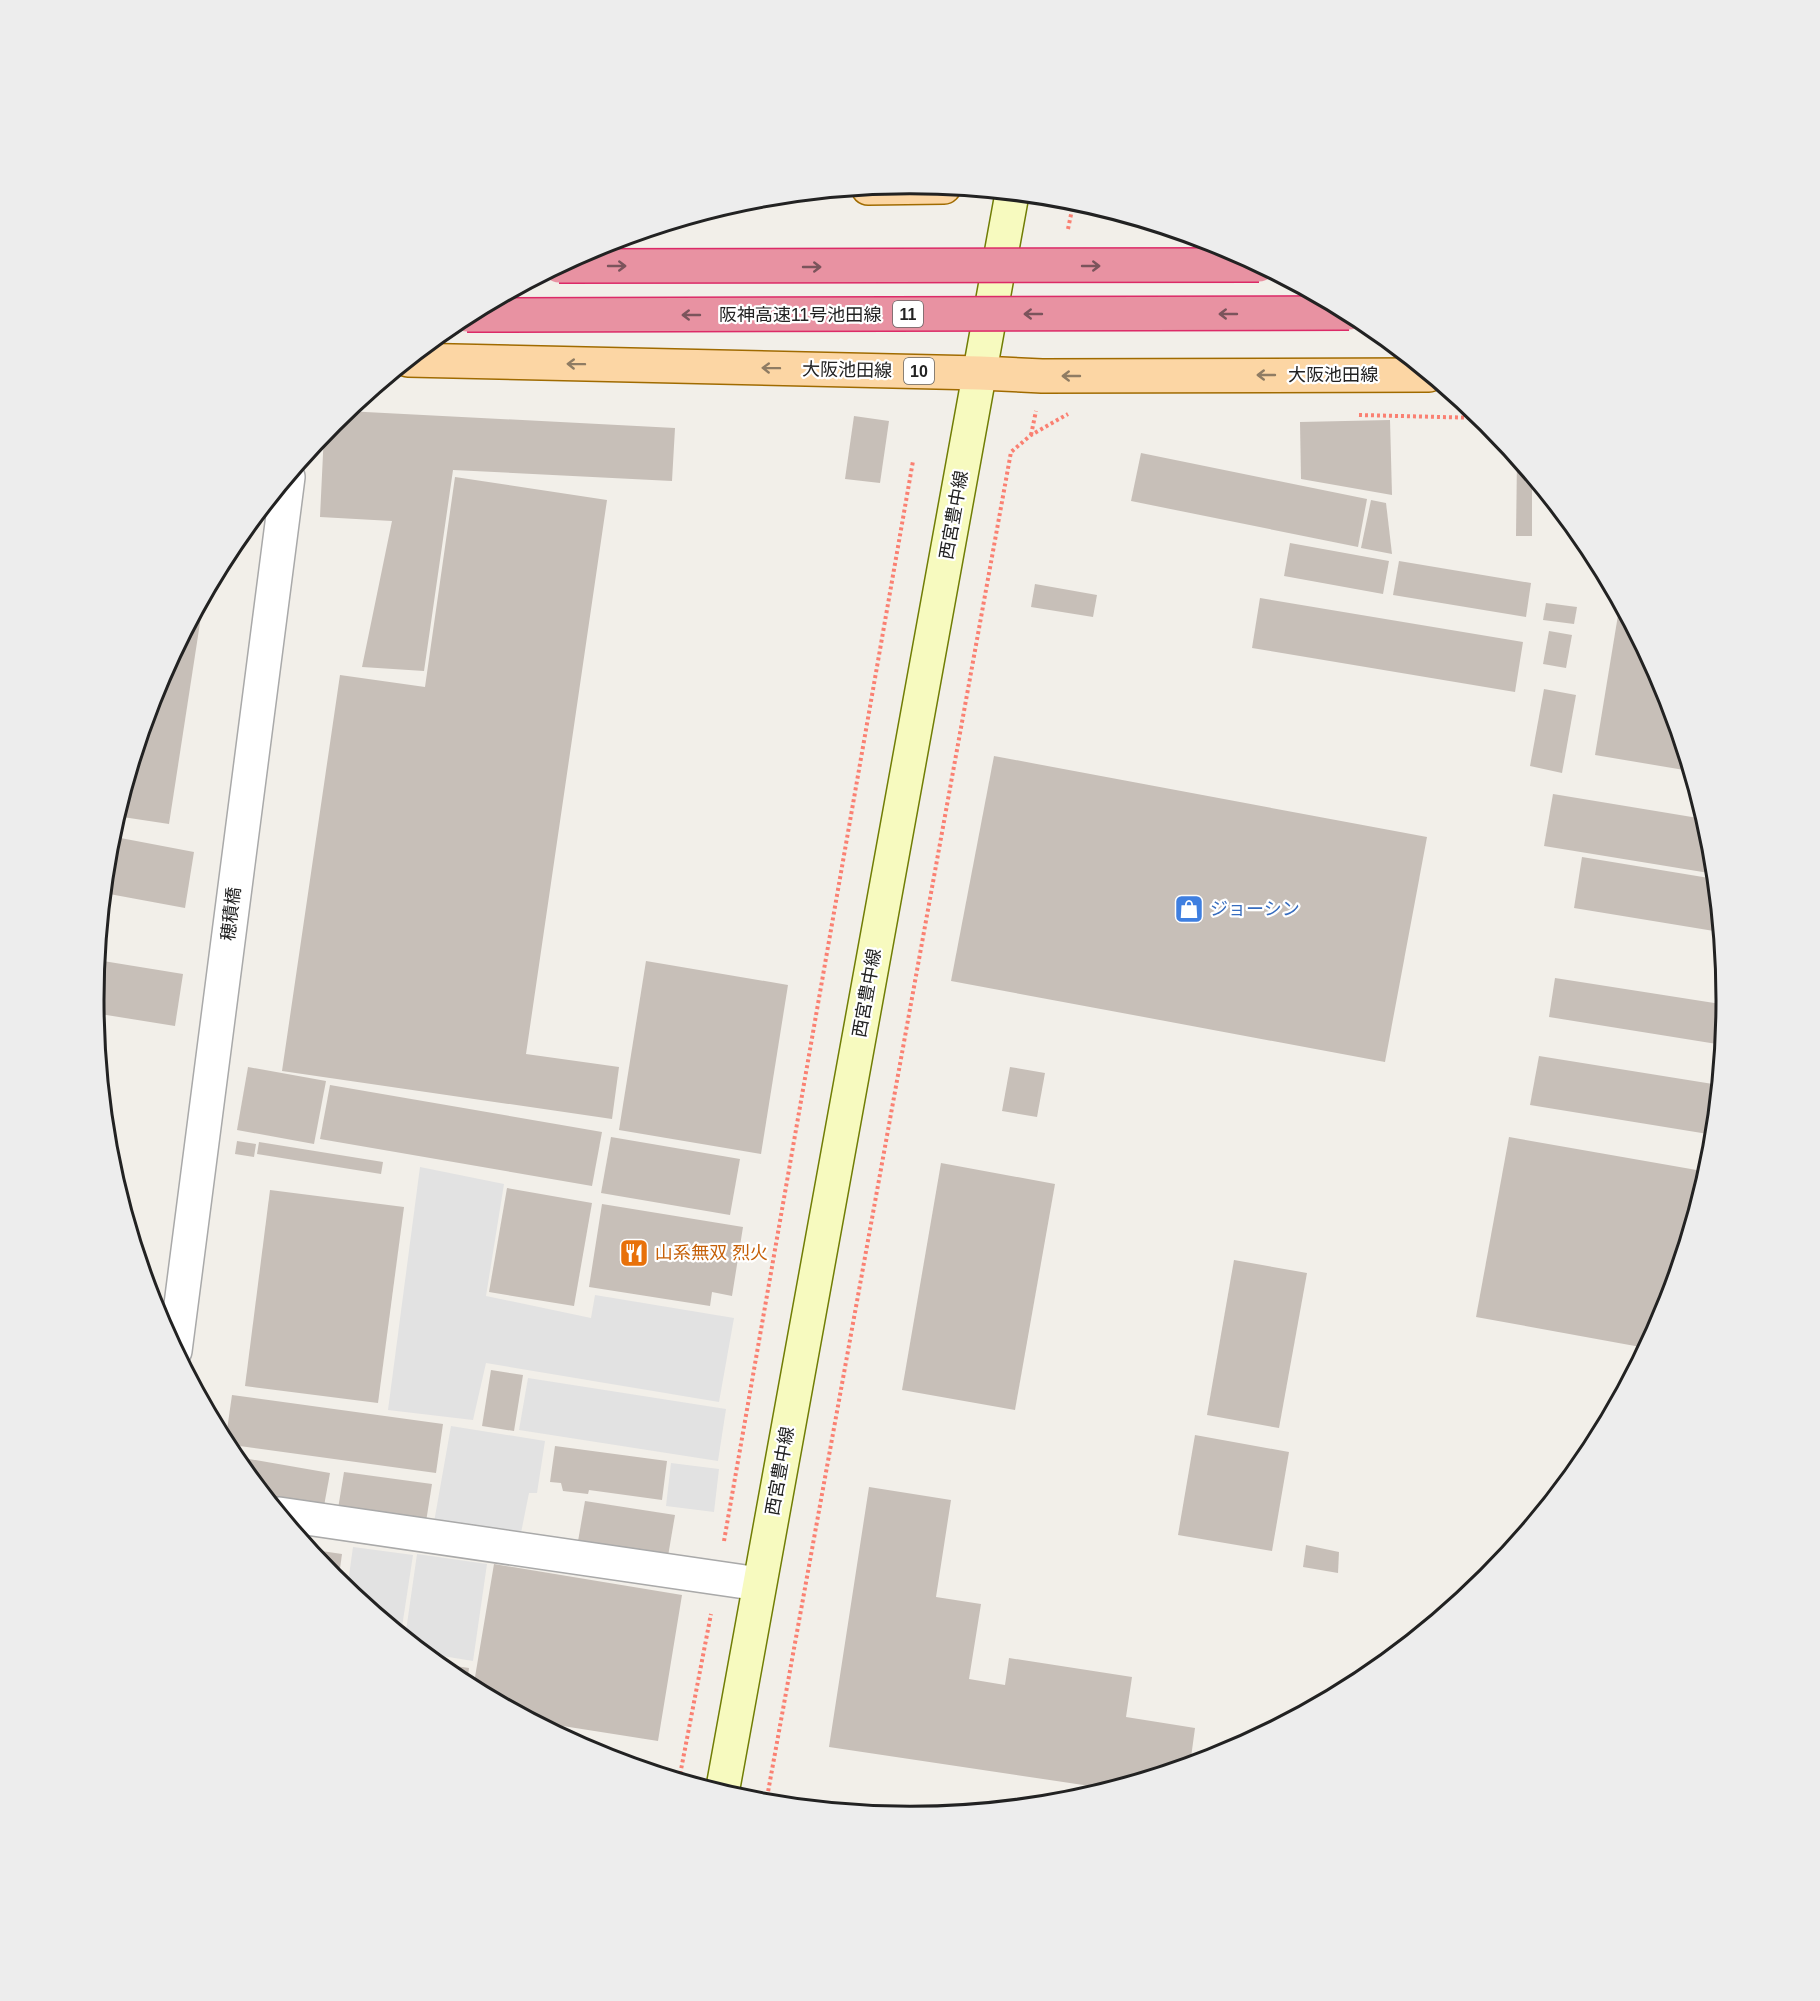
<svg xmlns="http://www.w3.org/2000/svg" width="1820" height="2001" font-family="Helvetica,'Noto Sans JP',sans-serif">
	<style>
		.parking { fill: #e2e2e2 }
		.building { fill: #c7bfb8 }
		.lines { fill: none; stroke-linecap: round; stroke-linejoin: round }
		.street-casing { stroke: #a9a9a9; stroke-width: 36 }
		.secondary-casing { stroke: #707d05; stroke-width: 36 }
		.primary-casing { stroke: #a06b00; stroke-width: 36 }
		.path { stroke: #fa8072; stroke-width: 4; stroke-dasharray: 3 3; stroke-linecap: butt }
		.street { stroke: #fff; stroke-width: 33 }
		.secondary { stroke: #f7fabf; stroke-width: 33 }
		.primary { stroke: #fcd6a4; stroke-width: 33 }
		.highway-bridge-casing { stroke: #dc2a67; stroke-width: 36; stroke-linecap: butt }
		.highway-bridge { stroke: #e892a2; stroke-width: 33 }
		.oneway { stroke: #7b545c }
		.oneway2 { stroke: #8f7c63 }
		.labels { text-anchor: middle; stroke-width: 4.5; stroke-linejoin: round; paint-order: stroke }
		.shield { fill: #fff; stroke: #646464; stroke-width: 1.5 }
		.shield-label { font-size: 16px; font-weight: bold; fill: #222 }
		.street-label { font-size: 18px; fill: #222; stroke: #fff }
		.shop-label { font-size: 18px; fill: #366cbe; stroke: #fff; text-anchor: start }
		.food-label { font-size: 18px; fill: #c56008; stroke: #fff; text-anchor: start }
		.rim { fill: none; stroke: #222; stroke-width: 3 }
	</style>
	<rect width="100%" height="100%" fill="#f2efe9"/>
	<g class="parking">
		<polygon points="420,1167 504,1184 486,1296 591,1318 595,1295 734,1318 719,1402 486,1363 473,1420 388,1410"/>
		<polygon points="528,1378 726,1409 718,1461 519,1430"/>
		<polygon points="451,1426 545,1441 537,1493 529,1493 520,1538 433,1528"/>
		<polygon points="671,1463 719,1469 714,1512 666,1506"/>
		<polygon points="353,1547 413,1555 402,1627 390,1625 347,1590"/>
		<polygon points="417,1554 487,1564 473,1661 424,1653 405,1638"/>
	</g>
	<g class="building">
		<polygon points="346,411 675,428 672,481 453,470 424,671 362,667 392,521 320,517 324,433 333,423"/>
		<polygon points="854,416 889,421 880,483 845,479"/>
		<polygon points="1390,420 1392,495 1301,479 1300,422"/>
		<polygon points="1141,453 1367,499 1358,547 1131,501"/>
		<polygon points="1517,458 1532,477 1532,536 1516,536"/>
		<polygon points="455,477 607,500 526,1054 619,1067 612,1119 282,1071 340,675 425,687"/>
		<polygon points="1371,500 1386,503 1392,554 1361,548"/>
		<polygon points="1290,543 1389,561 1383,594 1284,576"/>
		<polygon points="1399,561 1531,583 1526,617 1393,595"/>
		<polygon points="1035,584 1097,595 1093,617 1031,607"/>
		<polygon points="204,597 169,824 116,816 155,688"/>
		<polygon points="1260,598 1523,642 1515,692 1252,648"/>
		<polygon points="1546,603 1577,607 1574,624 1543,620"/>
		<polygon points="1620,603 1665,688 1690,771 1595,755"/>
		<polygon points="1549,631 1572,635 1566,668 1543,664"/>
		<polygon points="1544,689 1576,695 1562,773 1530,766"/>
		<polygon points="994,756 1427,837 1385,1062 951,981"/>
		<polygon points="1553,794 1704,819 1711,841 1715,874 1544,846"/>
		<polygon points="110,836 194,852 185,908 104,893"/>
		<polygon points="1582,857 1715,879 1720,932 1574,908"/>
		<polygon points="97,960 183,974 175,1026 94,1013 93,1000"/>
		<polygon points="646,961 788,985 761,1154 619,1130"/>
		<polygon points="1555,978 1727,1005 1723,1045 1549,1017"/>
		<polygon points="1539,1056 1719,1085 1714,1135 1530,1105"/>
		<polygon points="248,1067 326,1081 314,1144 237,1130"/>
		<polygon points="1010,1067 1045,1073 1037,1117 1002,1111"/>
		<polygon points="330,1085 602,1132 592,1186 320,1139"/>
		<polygon points="611,1137 740,1159 730,1215 601,1193"/>
		<polygon points="1509,1137 1708,1172 1665,1313 1646,1348 1476,1317"/>
		<polygon points="237,1141 256,1144 254,1157 235,1154"/>
		<polygon points="259,1142 383,1162 381,1174 257,1154"/>
		<polygon points="941,1163 1055,1184 1015,1410 902,1390"/>
		<polygon points="507,1188 592,1203 574,1306 489,1292"/>
		<polygon points="270,1190 404,1207 378,1403 245,1386"/>
		<polygon points="602,1204 743,1227 732,1296 712,1292 710,1306 589,1287"/>
		<polygon points="1234,1260 1307,1273 1279,1428 1207,1415"/>
		<polygon points="491,1370 523,1375 514,1431 482,1426"/>
		<polygon points="232,1395 443,1424 436,1473 225,1444"/>
		<polygon points="1195,1435 1289,1452 1272,1551 1178,1535"/>
		<polygon points="555,1446 667,1461 662,1500 589,1490 588,1494 563,1491 561,1483 550,1482"/>
		<polygon points="232,1456 330,1473 322,1517 276,1509"/>
		<polygon points="344,1472 432,1484 425,1528 337,1515"/>
		<polygon points="869,1487 951,1500 936,1597 981,1604 969,1679 1005,1685 1009,1658 1132,1677 1126,1717 1195,1728 1190,1765 1110,1789 829,1747"/>
		<polygon points="585,1501 675,1515 667,1562 577,1547"/>
		<polygon points="1306,1545 1339,1552 1338,1573 1303,1567"/>
		<polygon points="308,1549 342,1554 338,1583 332,1578"/>
		<polygon points="494,1564 682,1595 658,1741 550,1724 549,1729 473,1689"/>
		<polygon points="435,1663 469,1668 467,1685 456,1680"/>
	</g>
	<g class="lines">
		<g class="street-casing">
			<g id="street">
				<polyline points="175,1351 288,477"/>
				<polyline points="279,1514 759,1584"/>
			</g>
		</g>
		<g class="secondary-casing">
			<polyline id="secondary" points="722,1793 1012,194"/>
		</g>
		<g class="primary-casing">
			<g id="primary">
				<polyline points="868,188 944,187"/>
				<polyline points="408,360 980,373 1042,376 1429,375"/>
			</g>
		</g>
		<g class="path">
			<polyline points="1068,229 1074,200"/>
			<polyline points="1359,415 1481,418"/>
			<polyline points="1031,435 1036,411"/>
			<polyline points="724,1541 913,461"/>
			<polyline points="679,1780 711,1614"/>
			<polyline points="766,1803 1011,452 1031,435 1068,414"/>
		</g>
		<use href="#street" class="street"/>
		<use href="#secondary" class="secondary"/>
		<use href="#primary" class="primary"/>
		<g class="highway-bridge-casing">
			<g id="highway-bridge">
				<polyline points="559,266 1259,265"/>
				<polyline points="467,315 1349,313"/>
			</g>
		</g>
		<use href="#highway-bridge" class="highway-bridge"/>
	</g>
	<defs><path id="oneway-shaft" d="M-6 0H5M1.5-3L5.5 0L1.5 3" fill="none" stroke-width="1.6" stroke-linecap="round" stroke-linejoin="round" transform="scale(1.5)"/></defs>
	<g class="oneway">
		<use href="#oneway-shaft" transform="translate(617 266)"/>
		<use href="#oneway-shaft" transform="translate(1091 266)"/>
		<use href="#oneway-shaft" transform="translate(812 267)"/>
		<use href="#oneway-shaft" transform="translate(1033 314) rotate(180)"/>
		<use href="#oneway-shaft" transform="translate(1228 314) rotate(180)"/>
		<use href="#oneway-shaft" transform="translate(691 315) rotate(180)"/>
	</g>
	<g class="oneway2">
		<use href="#oneway-shaft" transform="translate(576 364) rotate(-179)"/>
		<use href="#oneway-shaft" transform="translate(771 368) rotate(-179)"/>
		<use href="#oneway-shaft" transform="translate(1266 375) rotate(180)"/>
		<use href="#oneway-shaft" transform="translate(1071 376) rotate(180)"/>
	</g>
	<defs>
		<g id="shop-square" transform="scale(1.5)"><rect x="-9" y="-9" width="18" height="18" rx="4" fill="#3f7fe0" stroke="#fff"/><path d="M-5-2.5h2.3a2.7 3.5 0 0 1 5.4 0H5L5.5 6h-11ZM-1.5-2.5h3a1.5 2.3 0 0 0-3 0Z" fill="#fff"/></g>
		<g id="restaurant-square" transform="scale(1.5)"><rect x="-9" y="-9" width="18" height="18" rx="4" fill="#e8710a" stroke="#fff"/><path d="M-5-6h1v4h1v-4h1v4h1v-4h1v5L-1.5 .5V6h-2V.5L-5-1ZM5-6V6H3V1.5H1.5Q1.5-4 5-6Z" fill="#fff"/></g>
	</defs>
	<g fill-rule="evenodd">
		<use href="#shop-square" x="1189" y="909"/>
		<use href="#restaurant-square" x="634" y="1253"/>
	</g>
	<g class="labels">
		<g class="shield">
			<rect x="893" y="301" width="30" height="26" rx="4.5"/>
			<rect x="904" y="358" width="30" height="26" rx="4.5"/>
		</g>
		<g class="shield-label">
			<text x="908" y="320">11</text>
			<text x="919" y="377">10</text>
		</g>
		<g class="street-label">
			<text x="800" y="321">阪神高速11号池田線</text>
			<text transform="translate(847 370) rotate(1)" y="6">大阪池田線</text>
			<text x="1333" y="381">大阪池田線</text>
			<text transform="translate(954 515) rotate(-80)" y="6">西宮豊中線</text>
			<text transform="translate(231 914) rotate(-83)" y="6">穂積橋</text>
			<text transform="translate(867 993) rotate(-80)" y="6">西宮豊中線</text>
			<text transform="translate(780 1471) rotate(-80)" y="6">西宮豊中線</text>
		</g>
		<g class="shop-label">
			<text x="1210" y="915">ジョーシン</text>
		</g>
		<g class="food-label">
			<text x="655" y="1259">山系無双 烈火</text>
		</g>
	</g>
	<path d="M0 0H1820V2001H0ZM104 1000a806 806 0 1 1 1612 0a806 806 0 1 1-1612 0Z" fill="#ededed" fill-rule="evenodd"/>
	<path class="rim" d="M104 1000a806 806 0 1 1 1612 0a806 806 0 1 1-1612 0Z"/>
</svg>
